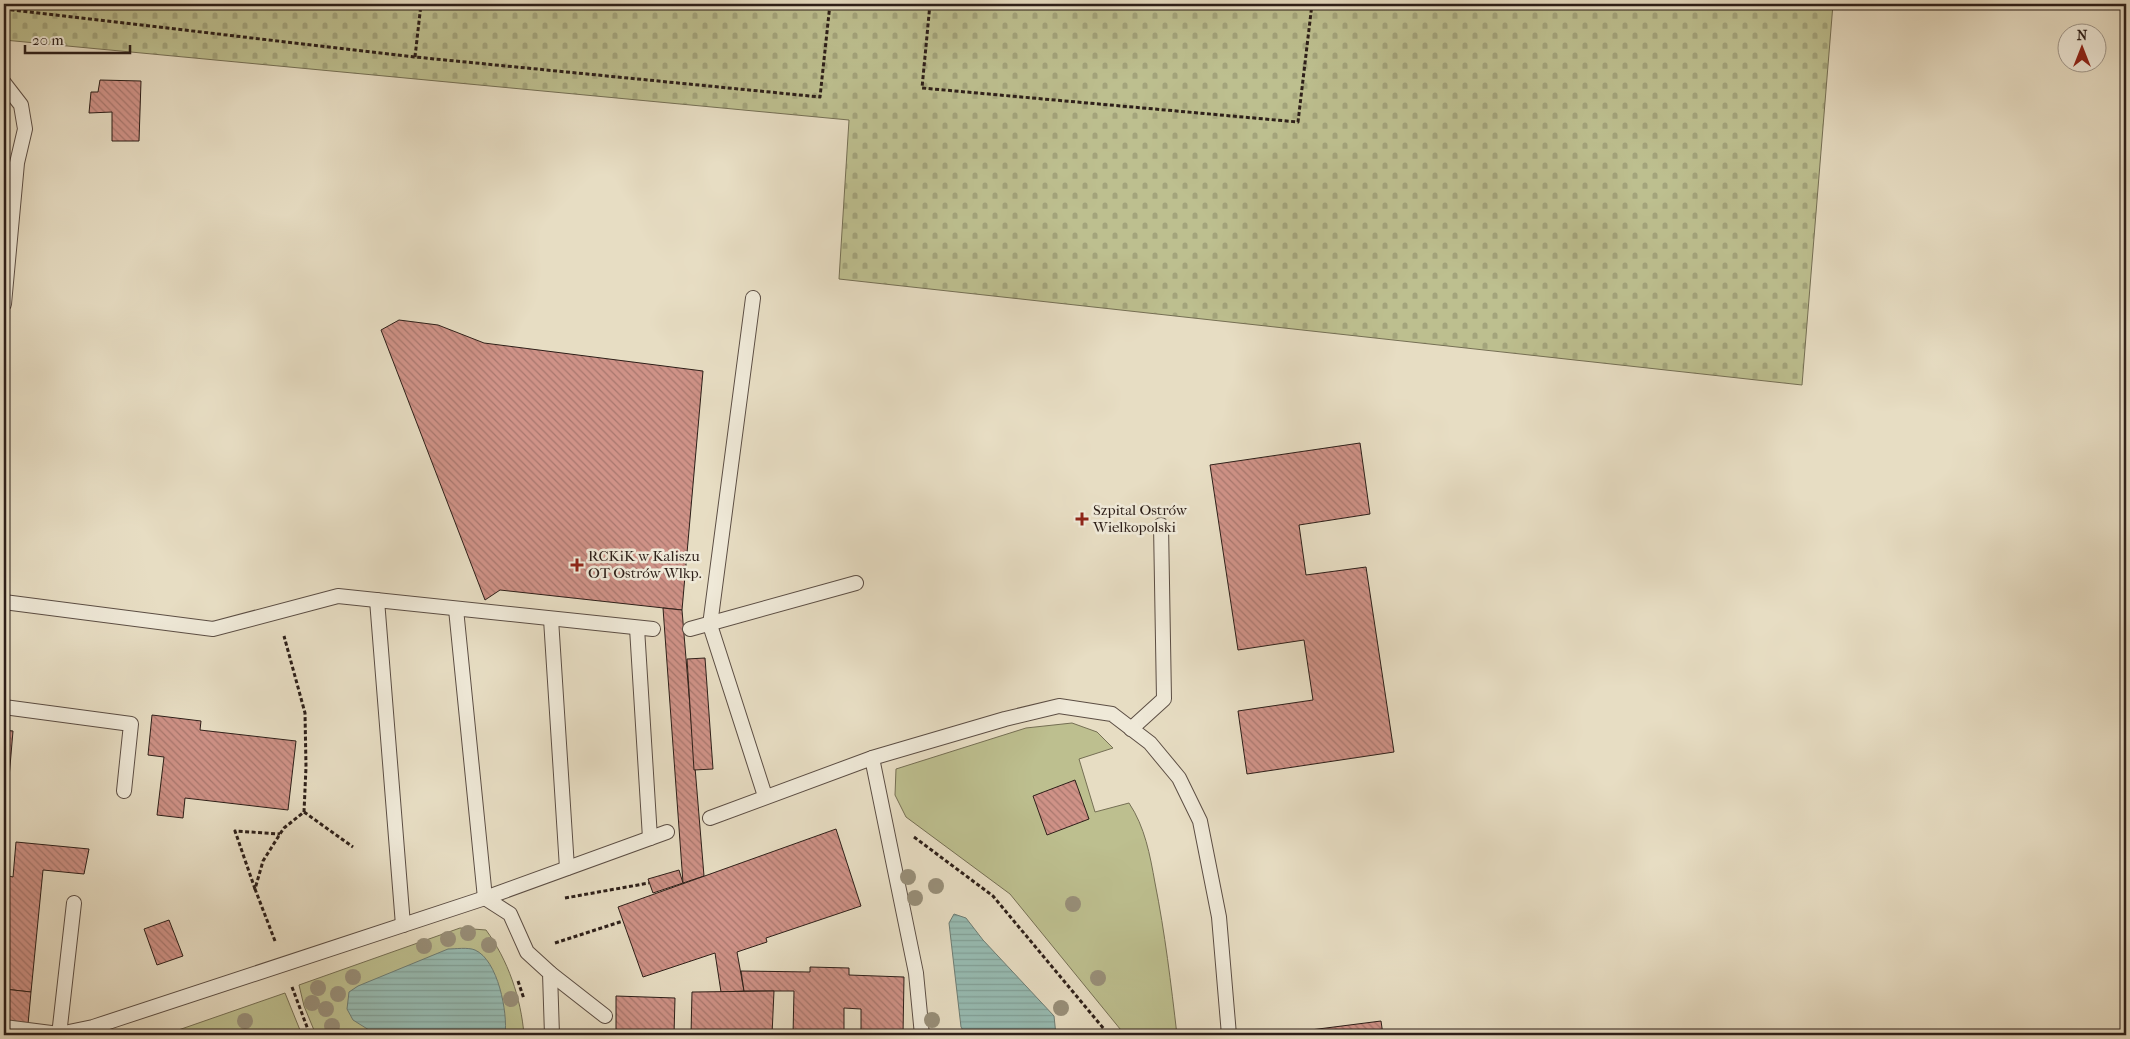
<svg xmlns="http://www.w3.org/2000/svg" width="2130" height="1039" font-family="'IM FELL French Canon',serif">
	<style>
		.grass { fill: #bdbf8f; stroke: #756f54 }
		.cemetery { fill: url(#cemetery-stones); stroke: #756f54 }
		.water { fill: url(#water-rules); stroke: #6d7d75 }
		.building { fill: url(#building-back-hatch); stroke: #2d1f19 }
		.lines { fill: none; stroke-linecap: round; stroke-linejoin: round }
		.service-casing { stroke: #5c4e44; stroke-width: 16 }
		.path { stroke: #2d1f19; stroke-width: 3; stroke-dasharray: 4 2.5; stroke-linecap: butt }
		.service { stroke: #efe9d8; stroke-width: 14 }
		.tree { fill: #988f79 }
		.poi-dot { fill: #8f2418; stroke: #efe9d8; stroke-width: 2 }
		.labels { text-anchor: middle; stroke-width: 5; stroke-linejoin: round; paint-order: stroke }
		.poi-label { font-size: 15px; fill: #2d1f19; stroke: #efe9d8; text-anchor: start }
	</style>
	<defs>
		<pattern id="cemetery-stones" width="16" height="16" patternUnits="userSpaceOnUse" patternTransform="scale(1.25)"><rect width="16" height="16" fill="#bdbf8f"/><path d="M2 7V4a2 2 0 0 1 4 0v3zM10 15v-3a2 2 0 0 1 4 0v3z" fill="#a3a47b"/></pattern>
		<pattern id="water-rules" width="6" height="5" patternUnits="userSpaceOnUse" patternTransform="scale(1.25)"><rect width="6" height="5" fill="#97bcb3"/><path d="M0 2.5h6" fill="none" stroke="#82a199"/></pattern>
		<pattern id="building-back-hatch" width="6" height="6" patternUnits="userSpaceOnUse" patternTransform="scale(1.25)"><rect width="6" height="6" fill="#cf9287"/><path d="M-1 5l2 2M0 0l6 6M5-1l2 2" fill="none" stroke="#a8776e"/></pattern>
	</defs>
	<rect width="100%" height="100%" fill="#e7ddc3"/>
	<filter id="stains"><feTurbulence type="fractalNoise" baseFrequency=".004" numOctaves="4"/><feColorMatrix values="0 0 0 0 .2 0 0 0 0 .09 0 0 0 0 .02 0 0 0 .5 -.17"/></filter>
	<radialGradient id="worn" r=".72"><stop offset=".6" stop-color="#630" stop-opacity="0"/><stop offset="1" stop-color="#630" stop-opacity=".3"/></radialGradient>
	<g class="grass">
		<path d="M1072,723L1097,732L1113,748L1079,759L1095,812L1129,803C1145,827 1150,855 1155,883C1165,933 1171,984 1177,1035H1125L1010,894L906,817L895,795L896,769L1026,728Z"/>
		<path d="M460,928L486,930C508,960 521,998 524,1035H316L304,1006L299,985Z"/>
		<polygon points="285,993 302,1035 164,1035"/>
	</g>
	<polygon class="cemetery" points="4,4 1833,4 1802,385 839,279 849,120 4,40"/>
	<g class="water">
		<polygon points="954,914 966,918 983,940 1054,1016 1056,1035 966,1035 961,1027 949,923"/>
		<path d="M448,949C455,949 468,947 475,950C498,960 508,1013 505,1035H425L421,1030H369L353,1020L347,1009L349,992L358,986Z"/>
	</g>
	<g class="building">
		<polygon points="100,80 141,81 139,141 112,141 112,112 89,113 91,92 98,92"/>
		<polygon points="399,320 438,325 484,343 703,371 682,610 500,590 485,600 381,330"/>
		<polygon points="1360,443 1370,514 1299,525 1306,575 1366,567 1394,752 1247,774 1238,711 1313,700 1304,640 1238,650 1210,465"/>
		<polygon points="663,608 682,610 704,876 683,883"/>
		<polygon points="705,658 713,769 694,770 687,659"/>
		<polygon points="152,715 201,721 200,730 296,741 288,810 185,798 183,818 157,815 164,757 148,755"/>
		<polygon points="4,730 13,731 4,837"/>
		<polygon points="1075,780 1089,819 1047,835 1033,796"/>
		<polygon points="836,829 861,906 766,938 767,942 737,952 744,991 721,992 715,953 643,977 618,907"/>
		<polygon points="16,842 89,849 84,874 43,870 31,992 4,989 4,875 13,877"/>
		<polygon points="679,870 683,883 653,893 648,879"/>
		<polygon points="169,920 183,956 157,965 144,929"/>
		<polygon points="810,967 849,968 849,975 904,977 903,1035 861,1035 861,1009 844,1008 844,1035 793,1035 794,991 744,991 741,971 810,972"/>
		<polygon points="4,989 31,992 27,1035 4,1035"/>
		<polygon points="774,991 772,1035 691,1035 692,992"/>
		<polygon points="616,996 675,998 674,1035 616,1035"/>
		<polygon points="1381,1021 1383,1035 1279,1035 1279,1034"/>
	</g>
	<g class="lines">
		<g class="service-casing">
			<g id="service">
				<polyline points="4,83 21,105 25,129 17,163 4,304"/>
				<polyline points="753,298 710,625 765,796"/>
				<polyline points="377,600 403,925"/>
				<polyline points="4,602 213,629 338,596 653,629"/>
				<polyline points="456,609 485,898 510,914 527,952 550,973 552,1035"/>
				<polyline points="551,619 567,868"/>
				<polyline points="637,628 650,838"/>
				<polyline points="690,629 856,583"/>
				<polyline points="4,707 131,724 124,791"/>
				<polyline points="1131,729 1164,699 1161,525"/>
				<polyline points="872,758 916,973 922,1035"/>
				<polyline points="710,818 872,758 1005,719 1059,706 1112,714 1150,743 1179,778 1200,821 1219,917 1229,1035"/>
				<polyline points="550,973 605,1016"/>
				<polyline points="4,1027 59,1034 93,1027 485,898 667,832"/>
				<polyline points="59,1035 74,903"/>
			</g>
		</g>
		<g class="path">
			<polyline points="930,4 922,88 1298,122 1312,4"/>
			<polyline points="4,9 415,57 820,97 830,4"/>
			<polyline points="415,57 421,4"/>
			<polyline points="304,812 353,847"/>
			<polyline points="914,837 993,896 1109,1035"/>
			<polyline points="255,889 235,831 280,834"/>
			<polyline points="565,898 649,883"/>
			<polyline points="275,941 255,889 263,861 280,834 284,828 304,812 306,767 305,713 284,636"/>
			<polyline points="555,943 623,921"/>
			<polyline points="518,981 524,999"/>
			<polyline points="292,987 310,1035"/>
		</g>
		<use href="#service" class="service"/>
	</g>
	<g class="tree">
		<circle cx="908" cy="877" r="8"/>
		<circle cx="936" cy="886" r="8"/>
		<circle cx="915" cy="898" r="8"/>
		<circle cx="1073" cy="904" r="8"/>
		<circle cx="468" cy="933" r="8"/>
		<circle cx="448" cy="939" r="8"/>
		<circle cx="489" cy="945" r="8"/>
		<circle cx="424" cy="946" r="8"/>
		<circle cx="353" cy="977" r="8"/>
		<circle cx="1098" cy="978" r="8"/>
		<circle cx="318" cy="988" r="8"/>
		<circle cx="338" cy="994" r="8"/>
		<circle cx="511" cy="999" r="8"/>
		<circle cx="312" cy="1003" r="8"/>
		<circle cx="1061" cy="1008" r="8"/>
		<circle cx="326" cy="1009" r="8"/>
		<circle cx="932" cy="1020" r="8"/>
		<circle cx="245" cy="1021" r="8"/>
		<circle cx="332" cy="1026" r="8"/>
	</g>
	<g class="poi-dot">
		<path d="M1079.5 511.5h5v5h5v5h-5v5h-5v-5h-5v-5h5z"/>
		<path d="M574.5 557.5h5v5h5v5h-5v5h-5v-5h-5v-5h5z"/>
	</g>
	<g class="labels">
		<g class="poi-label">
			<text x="1093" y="515">Szpital Ostrów<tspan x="1093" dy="17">Wielkopolski</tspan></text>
			<text x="588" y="561">RCKiK w Kaliszu<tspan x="588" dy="17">OT Ostrów Wlkp.</tspan></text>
		</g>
	</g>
	<rect width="2130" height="1039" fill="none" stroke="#e7ddc3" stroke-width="20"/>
	<rect x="5" y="5" width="2120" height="1029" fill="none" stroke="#2d1f19" stroke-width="2.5"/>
	<rect x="10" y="10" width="2110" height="1019" fill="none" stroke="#2d1f19"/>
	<g transform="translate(2082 48)"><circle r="24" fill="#efe9d8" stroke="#a1988c"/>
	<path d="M0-4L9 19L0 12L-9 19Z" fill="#8f2418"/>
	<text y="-8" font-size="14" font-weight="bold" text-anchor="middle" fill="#2d1f19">N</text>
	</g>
	<path d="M25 45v8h105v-8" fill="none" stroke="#2d1f19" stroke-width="2.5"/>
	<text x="32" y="45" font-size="15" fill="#2d1f19" stroke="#efe9d8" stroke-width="4" paint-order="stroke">20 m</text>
	<rect width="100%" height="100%" filter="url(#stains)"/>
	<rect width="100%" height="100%" fill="url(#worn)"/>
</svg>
